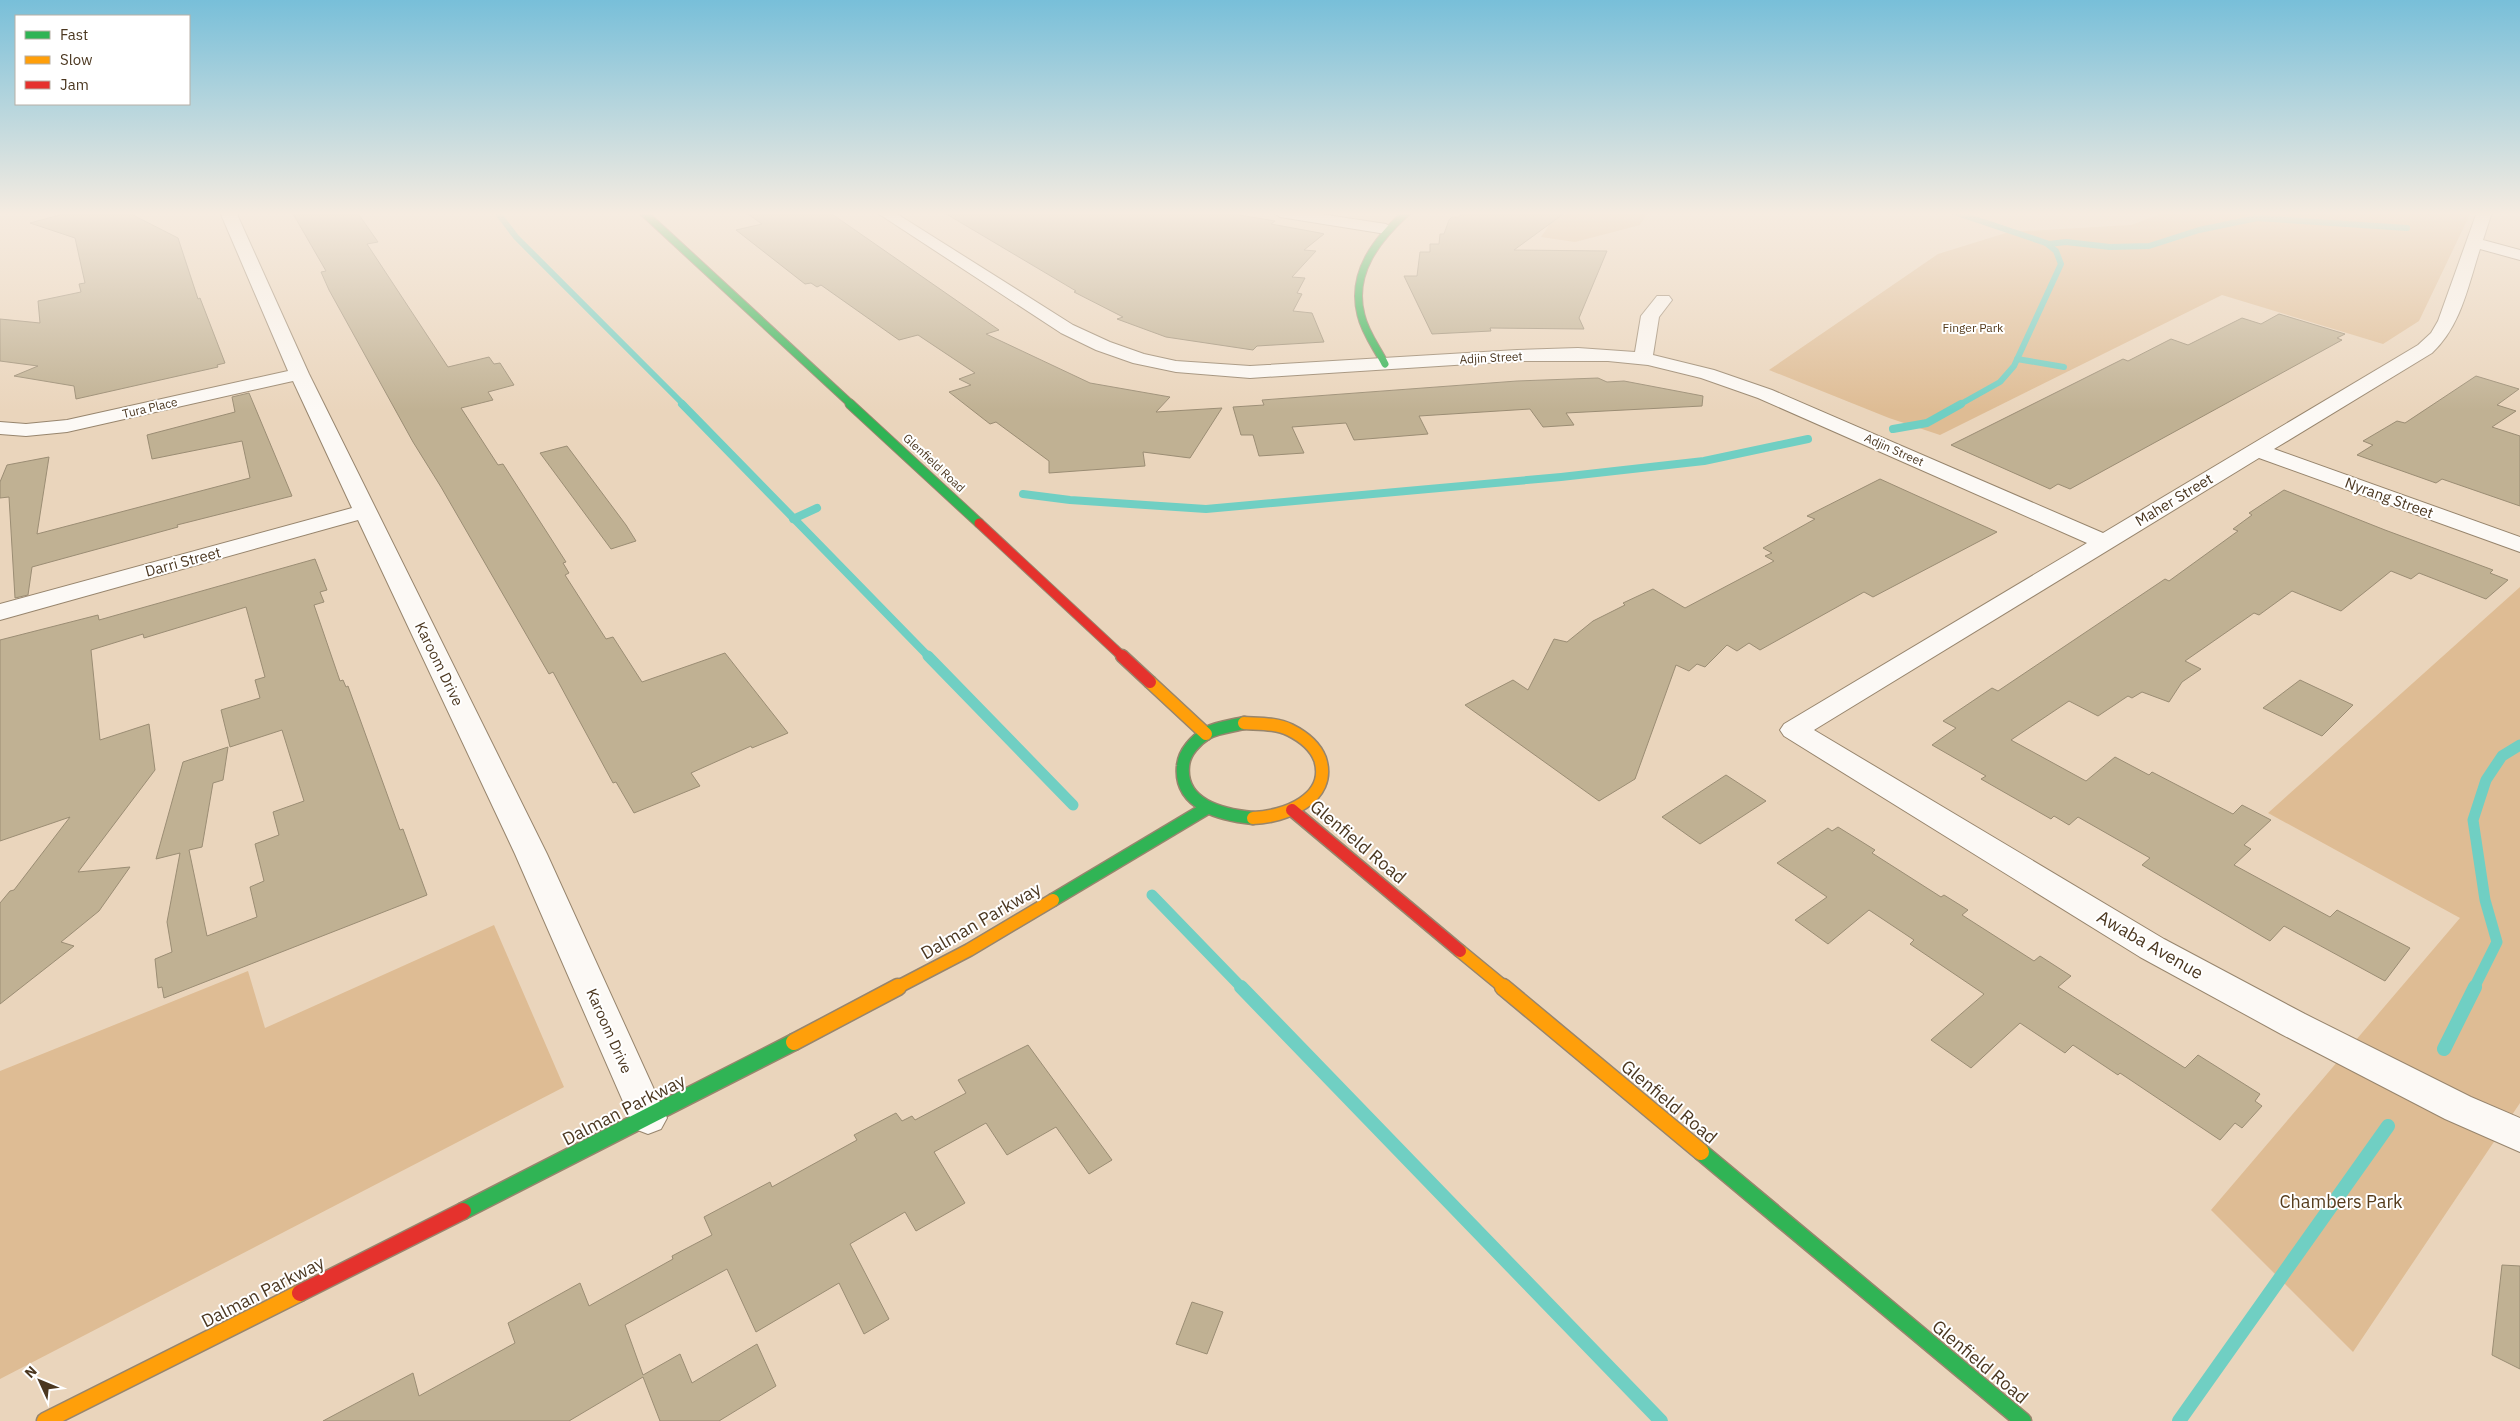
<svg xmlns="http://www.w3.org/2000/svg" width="2520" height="1421" font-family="'IBM Plex Sans',sans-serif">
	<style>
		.green { fill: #debc94 }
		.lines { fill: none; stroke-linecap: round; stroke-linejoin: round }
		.stream-far3 { stroke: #70cfc3; stroke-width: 6 }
		.stream-far2 { stroke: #70cfc3; stroke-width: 8 }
		.stream-far1 { stroke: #70cfc3; stroke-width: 11 }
		.stream { stroke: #70cfc3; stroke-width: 14 }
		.building { fill: #c0b193; stroke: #9b8d74 }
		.street-casing { stroke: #97856d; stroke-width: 2 }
		.fast-far3-casing { stroke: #97856d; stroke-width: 9 }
		.fast-far2-casing { stroke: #97856d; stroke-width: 11 }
		.fast-far1-casing { stroke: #97856d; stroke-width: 15 }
		.fast-casing { stroke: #97856d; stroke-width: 19 }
		.slow-far1-casing { stroke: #97856d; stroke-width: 15 }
		.slow-casing { stroke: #97856d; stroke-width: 19 }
		.jam-far2-casing { stroke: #97856d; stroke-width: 11 }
		.jam-far1-casing { stroke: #97856d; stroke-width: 15 }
		.jam-casing { stroke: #97856d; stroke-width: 19 }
		.street { fill: #fcf9f5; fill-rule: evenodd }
		.fast-far3 { stroke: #30b455; stroke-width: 7 }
		.fast-far2 { stroke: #30b455; stroke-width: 9 }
		.fast-far1 { stroke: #30b455; stroke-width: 12 }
		.fast { stroke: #30b455; stroke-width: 16 }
		.slow-far1 { stroke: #ff9f0a; stroke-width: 12 }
		.slow { stroke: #ff9f0a; stroke-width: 16 }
		.jam-far2 { stroke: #e5322d; stroke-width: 9 }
		.jam-far1 { stroke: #e5322d; stroke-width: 12 }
		.jam { stroke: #e5322d; stroke-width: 16 }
		.labels { text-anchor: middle; stroke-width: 4; stroke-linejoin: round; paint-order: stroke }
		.far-park-label { font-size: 12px; fill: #553b1b; stroke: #fff }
		.far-street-label { font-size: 12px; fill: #4b3720; stroke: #fff }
		.street-label { font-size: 15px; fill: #4b3720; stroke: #fff }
		.near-street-label { font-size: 18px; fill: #4b3720; stroke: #fff }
		.near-park-label { font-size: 18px; fill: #553b1b; stroke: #fff }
	</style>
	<rect width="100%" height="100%" fill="#ead5bc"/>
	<g class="green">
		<polygon points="1575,212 1648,212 1640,225 1575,242 1541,237 1554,218"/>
		<polygon points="2166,212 2471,212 2419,321 2383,344 2222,295 1940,435 1889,418 1769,370 1938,254 2009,232 2131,225"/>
		<polygon points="2520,587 2520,1103 2353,1352 2211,1210 2460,918 2268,813"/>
		<polygon points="494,925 564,1087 0,1379 0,1071 248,971 265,1028"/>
	</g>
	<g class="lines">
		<g class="stream-far3">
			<polyline points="497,212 516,237 684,405"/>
			<polyline points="1954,212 2049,244 2066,242 2110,247 2149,246 2199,230 2257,218 2407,228"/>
			<polyline points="2017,359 2064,367"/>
			<polyline points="1959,405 2000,382 2014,366 2061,264 2056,251 2046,243"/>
		</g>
		<g class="stream-far2">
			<polyline points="682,404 930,658"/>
			<polyline points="1893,429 1927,423 1961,404"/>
			<polyline points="1023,494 1070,500 1206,509 1561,477 1704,461 1808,439"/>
			<polyline points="793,519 817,508"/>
		</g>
		<g class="stream-far1">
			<polyline points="928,656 1073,805"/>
			<polyline points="1152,895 1242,988"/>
			<polyline points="2474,988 2497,942 2485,900 2473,820 2486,780 2502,756 2520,745"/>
		</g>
		<g class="stream">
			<polyline points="1241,987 1661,1421"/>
			<polyline points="2444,1049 2475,987"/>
			<polyline points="2179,1421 2388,1126"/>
		</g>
	</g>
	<g class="building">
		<polygon points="71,212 127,212 178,238 198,299 200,298 225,363 217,365 218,367 76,399 74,386 14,376 38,366 0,361 0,319 40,323 38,301 81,292 79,284 85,283 75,238 30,223"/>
		<polygon points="292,212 357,212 378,242 367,244 448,367 489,357 494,364 500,363 514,385 488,392 493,400 461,408 498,465 503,464 566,562 563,563 569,573 565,575 606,639 613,637 642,682 725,653 788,733 752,748 751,746 691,773 700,786 634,813 616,782 613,783 553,672 549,674 441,487 413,442 329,290 321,272 326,271"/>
		<polygon points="745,212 829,212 999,330 986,334 1090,383 1170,397 1156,412 1222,408 1190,458 1143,452 1145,466 1049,473 1049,461 996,422 990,424 949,392 971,385 959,379 975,373 918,335 899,340 821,285 817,287 811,283 805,284 736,230 762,224"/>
		<polygon points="943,212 1238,212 1239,215 1275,221 1271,224 1320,233 1324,234 1304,250 1316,251 1292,277 1305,278 1297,293 1302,294 1293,311 1312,313 1324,342 1257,346 1253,350 1166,337 1117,319 1123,317 1074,292 1076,291"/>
		<polygon points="1463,212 1566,212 1514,250 1607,251 1579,318 1584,329 1490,328 1491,331 1432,334 1404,276 1417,276 1420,252 1430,252 1430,244 1439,244 1440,234 1444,234 1449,220 1452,217 1459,217"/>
		<polygon points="2279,314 2345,334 2337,338 2342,340 2070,489 2058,484 2050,489 1951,445 2123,359 2128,361 2171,339 2188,345 2242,318 2261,324"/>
		<polygon points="2476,376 2519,389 2497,405 2516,411 2492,427 2520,436 2520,506 2442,479 2436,483 2357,455 2373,445 2363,441 2397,421 2405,423"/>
		<polygon points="1598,378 1607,382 1624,381 1703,396 1702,406 1566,413 1574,425 1543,427 1530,409 1419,416 1428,434 1354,440 1346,423 1292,427 1304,453 1259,456 1253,435 1241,435 1233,407 1264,405 1262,400 1517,381"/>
		<polygon points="249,393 292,496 177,525 178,527 32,567 28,595 15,598 9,497 0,498 0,482 7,465 49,457 37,534 250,478 242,441 152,459 147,435 235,412 232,397"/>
		<polygon points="567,446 626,525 636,541 611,549 540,453"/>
		<polygon points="1880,479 1997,532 1873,597 1864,592 1760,650 1749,643 1737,651 1727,645 1705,667 1697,664 1689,671 1676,665 1635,779 1599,801 1465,705 1513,680 1528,690 1554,639 1567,642 1593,621 1625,605 1623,603 1653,589 1685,608 1774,561 1765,556 1772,553 1763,548 1815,519 1807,516"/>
		<polygon points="2284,490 2385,530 2493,570 2490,573 2508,580 2486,599 2419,573 2411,579 2391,571 2341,611 2292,591 2259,615 2254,613 2185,661 2201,669 2182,682 2169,702 2142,692 2132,698 2128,696 2098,716 2069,701 2011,740 2086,781 2115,757 2149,775 2152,772 2233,814 2242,805 2271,820 2244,845 2251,849 2234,865 2330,917 2337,910 2410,948 2385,981 2284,926 2270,941 2142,865 2150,858 2078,817 2069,825 2054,816 2051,819 1981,779 1986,776 1932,745 1956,728 1943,721 1992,688 1998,691 2165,579 2169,581 2238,531 2233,529 2252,515 2249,513"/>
		<polygon points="315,559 327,590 320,592 324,602 314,605 340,681 343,680 346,687 348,686 400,830 403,829 427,895 164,998 162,987 158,988 155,959 172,952 167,922 180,853 156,859 183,762 228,747 223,780 213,783 202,847 189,850 207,936 257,917 250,887 264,881 255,844 279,835 273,812 304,801 282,730 230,747 221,710 260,698 255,680 265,677 246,607 144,638 143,634 91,650 100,740 149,724 155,770 78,872 130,867 99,911 61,942 74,946 0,1004 0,903 10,891 14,890 70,817 0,841 0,640 98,615 99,620"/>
		<polygon points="2300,680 2353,705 2322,736 2263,708"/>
		<polygon points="1726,775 1766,801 1700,844 1662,817"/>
		<polygon points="1838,827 1875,850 1872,853 1941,897 1944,895 1968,910 1962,915 2034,961 2040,956 2071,976 2058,987 2185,1068 2198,1055 2260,1094 2255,1101 2262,1106 2242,1128 2235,1123 2220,1140 2120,1073 2118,1075 2073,1045 2065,1053 2020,1023 1971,1068 1931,1040 1984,994 1910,944 1914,940 1869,910 1828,944 1795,920 1827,897 1777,863 1828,828 1832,831"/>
		<polygon points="1028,1045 1112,1160 1089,1174 1056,1127 1007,1155 986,1123 934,1152 965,1203 916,1231 905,1212 850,1244 889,1319 864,1334 839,1283 756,1332 727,1269 625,1325 643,1375 680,1354 692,1383 757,1344 776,1386 719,1421 660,1421 643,1377 569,1421 323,1421 413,1373 419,1396 515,1343 508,1323 580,1283 589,1306 673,1259 672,1256 712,1235 704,1217 770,1182 772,1187 857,1140 854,1135 896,1113 902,1121 912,1116 915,1120 966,1093 958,1080"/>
		<polygon points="2502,1265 2520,1266 2520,1369 2492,1355"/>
		<polygon points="1192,1302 1223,1312 1207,1354 1176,1344"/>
	</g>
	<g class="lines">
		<g class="street-casing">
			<g id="street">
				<polygon points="220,212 236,212 309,374 547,854 667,1118 661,1129 648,1134 635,1129 515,854 358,520 0,620 0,604 352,508 293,381 67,432 26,436 0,434 0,422 26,424 67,420 288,371"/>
				<path d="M876,212H894L1073,325L1110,342L1144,354L1176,361L1250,366L1517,350L1578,348L1635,352L1641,316L1657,296H1669L1672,300L1659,317L1653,355L1714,370L1772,390L2103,533L2418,345L2431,333L2438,321L2477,212H2492L2483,240L2520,250V260L2480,249C2468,286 2461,326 2432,353L2274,449L2520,537V552L2259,458L1814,730L2164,939L2305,1014L2471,1097L2520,1118V1152L2445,1119L2281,1034L2140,957L1784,736L1780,730L1784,724L2087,543L1758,398L1701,378L1648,365L1608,361H1517L1250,378L1176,372L1133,363L1096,350L1061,333Z"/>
				<polygon points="1272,212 1307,212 1386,224 1394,229 1386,234 1280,217"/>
			</g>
		</g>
		<g class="fast-far3-casing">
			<g id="fast-far3">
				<polyline points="643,212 852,405"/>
				<path d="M1385,364C1377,348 1365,333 1361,315C1350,273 1377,239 1407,212"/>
			</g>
		</g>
		<g class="fast-far2-casing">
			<polyline id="fast-far2" points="850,404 979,523"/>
		</g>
		<g class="fast-far1-casing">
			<g id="fast-far1">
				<path d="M1244,723C1232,726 1218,727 1207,733C1196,740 1184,752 1183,766C1179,805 1222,815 1253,818"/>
				<polyline points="1053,900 1207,808"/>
			</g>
		</g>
		<g class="fast-casing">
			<g id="fast">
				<polyline points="1701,1152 2023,1421"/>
				<polyline points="463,1211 794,1042"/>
			</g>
		</g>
		<g class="slow-far1-casing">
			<g id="slow-far1">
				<polyline points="1150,682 1206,734"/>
				<path d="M1244,723C1259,724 1276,723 1290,730C1302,736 1315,746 1320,759C1333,799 1284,817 1253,818"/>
				<polyline points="1460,951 1505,988"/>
				<polyline points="896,988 969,950 1053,900"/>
			</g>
		</g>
		<g class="slow-casing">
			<g id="slow">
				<polyline points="1503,987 1701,1152"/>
				<polyline points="794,1042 898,987"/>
				<polyline points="45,1421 300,1293"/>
			</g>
		</g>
		<g class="jam-far2-casing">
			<polyline id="jam-far2" points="979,523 1124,658"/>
		</g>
		<g class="jam-far1-casing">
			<g id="jam-far1">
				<polyline points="1122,656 1150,682"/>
				<polyline points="1292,810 1460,951"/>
			</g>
		</g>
		<g class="jam-casing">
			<polyline id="jam" points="300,1293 463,1211"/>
		</g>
		<use href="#street" class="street"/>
		<use href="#fast-far3" class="fast-far3"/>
		<use href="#fast-far2" class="fast-far2"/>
		<use href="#fast-far1" class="fast-far1"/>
		<use href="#fast" class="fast"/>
		<use href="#slow-far1" class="slow-far1"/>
		<use href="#slow" class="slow"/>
		<use href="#jam-far2" class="jam-far2"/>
		<use href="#jam-far1" class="jam-far1"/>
		<use href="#jam" class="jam"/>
	</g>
	<linearGradient id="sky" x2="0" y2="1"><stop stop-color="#78bfd9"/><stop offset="0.52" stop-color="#f6ece1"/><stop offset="1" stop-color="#f6ece1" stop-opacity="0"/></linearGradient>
	<rect width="2520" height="411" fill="url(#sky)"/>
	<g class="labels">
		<g class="far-park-label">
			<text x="1973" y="332">Finger Park</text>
		</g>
		<g class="far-street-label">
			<text transform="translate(1491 358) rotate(-3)" y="4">Adjin Street</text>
			<text transform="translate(150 408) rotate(-13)" y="4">Tura Place</text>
			<text transform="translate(1894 450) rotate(24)" y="4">Adjin Street</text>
			<text transform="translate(934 463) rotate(43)" y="4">Glenfield Road</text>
		</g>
		<g class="street-label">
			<text transform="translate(2389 498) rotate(20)" y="5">Nyrang Street</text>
			<text transform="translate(2174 500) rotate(-31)" y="5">Maher Street</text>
			<text transform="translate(183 562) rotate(-15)" y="5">Darri Street</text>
			<text transform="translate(439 664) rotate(64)" y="5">Karoom Drive</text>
			<text transform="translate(609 1031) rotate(66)" y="5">Karoom Drive</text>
		</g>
		<g class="near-street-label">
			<text transform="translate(1358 842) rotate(40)" y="6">Glenfield Road</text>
			<text transform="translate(981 921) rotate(-30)" y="6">Dalman Parkway</text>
			<text transform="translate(2150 945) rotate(30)" y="6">Awaba Avenue</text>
			<text transform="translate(1669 1102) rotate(40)" y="6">Glenfield Road</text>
			<text transform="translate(624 1110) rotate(-27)" y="6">Dalman Parkway</text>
			<text transform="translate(263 1292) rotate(-27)" y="6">Dalman Parkway</text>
			<text transform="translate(1980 1362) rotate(40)" y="6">Glenfield Road</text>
		</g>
		<g class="near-park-label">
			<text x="2341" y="1208">Chambers Park</text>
		</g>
	</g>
	<rect x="15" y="15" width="175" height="90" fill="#ffffff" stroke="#b7afa6"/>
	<rect x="25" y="31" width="25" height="8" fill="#30b455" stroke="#b7afa6"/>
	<text x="60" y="40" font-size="15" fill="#4b3720">Fast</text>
	<rect x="25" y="56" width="25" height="8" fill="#ff9f0a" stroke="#b7afa6"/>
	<text x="60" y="65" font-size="15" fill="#4b3720">Slow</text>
	<rect x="25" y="81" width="25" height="8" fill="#e5322d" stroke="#b7afa6"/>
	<text x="60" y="90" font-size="15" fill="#4b3720">Jam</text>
	<g transform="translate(40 1381) rotate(314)" stroke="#ffffff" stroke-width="4" paint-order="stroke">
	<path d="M0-4L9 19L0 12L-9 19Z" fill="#4b3720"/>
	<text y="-8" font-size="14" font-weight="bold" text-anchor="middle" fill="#4b3720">N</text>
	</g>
</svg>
